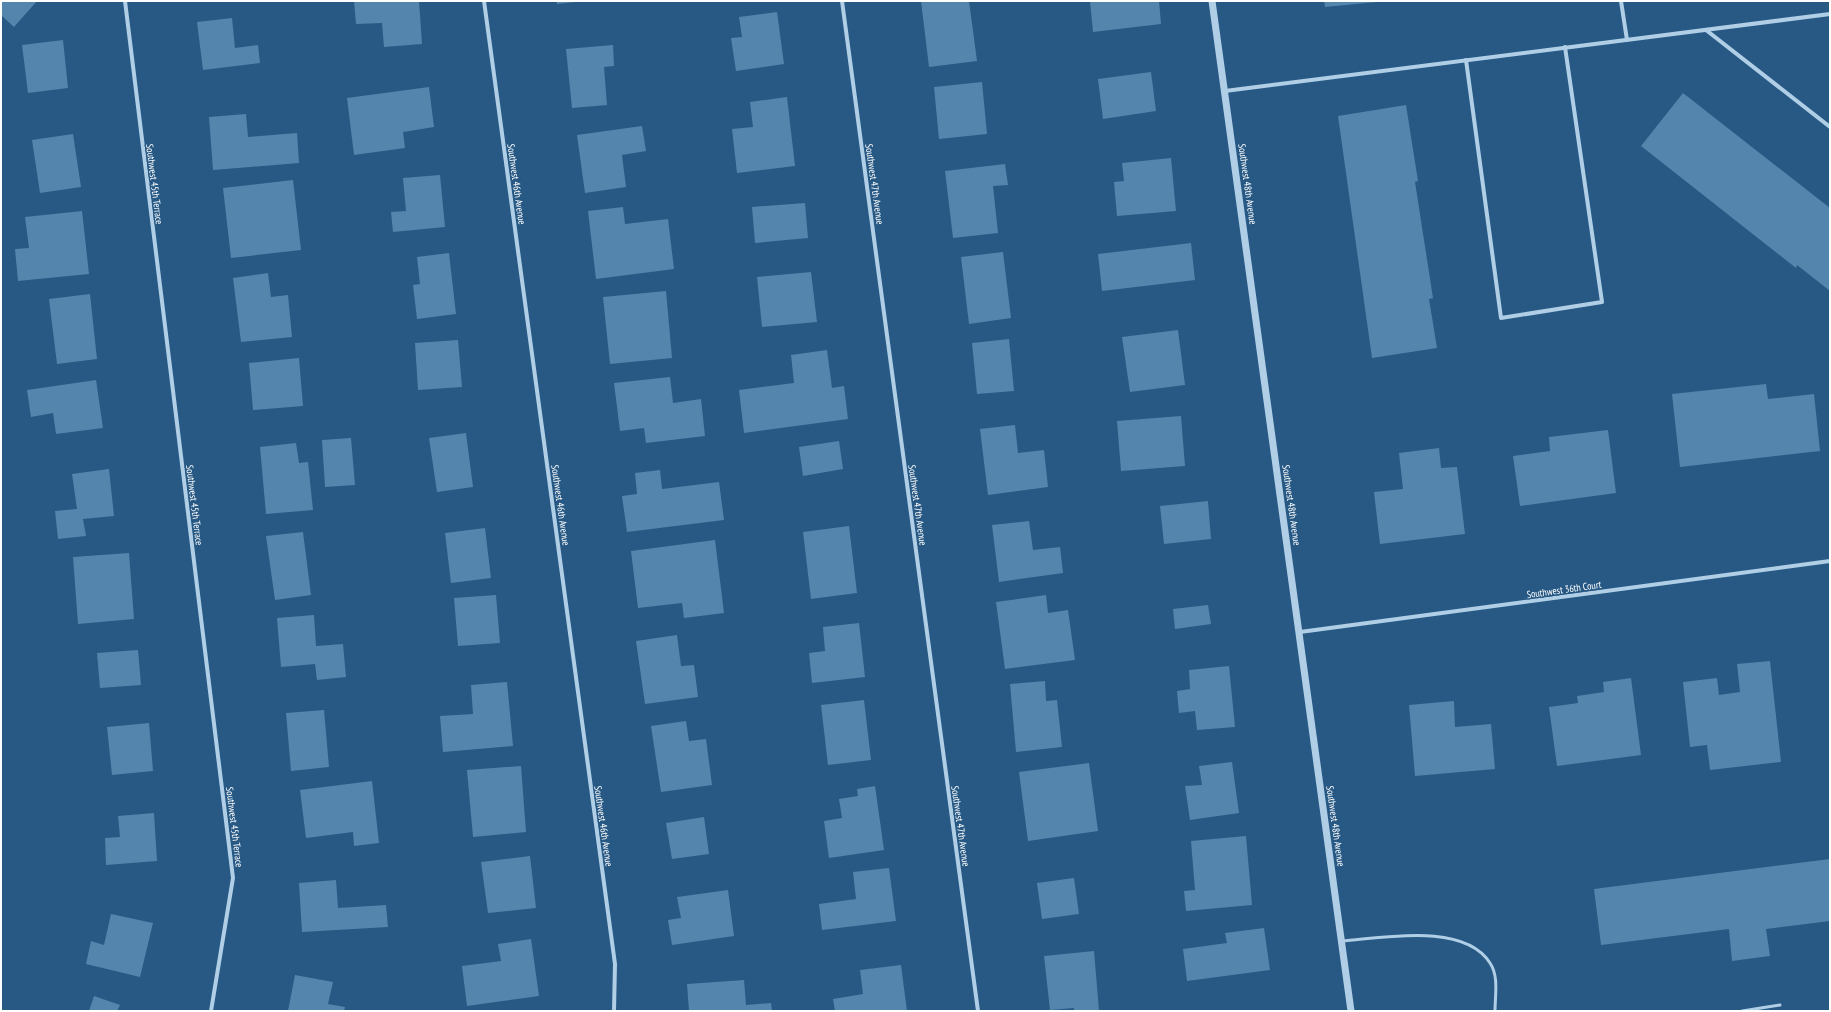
<svg xmlns="http://www.w3.org/2000/svg" width="1831" height="1012" font-family="'PT Sans Narrow',sans-serif">
	<style>
		.building { fill: #5385ad }
		.lines { fill: none; stroke-linecap: round; stroke-linejoin: round }
		.service { stroke: #b0cfe7; stroke-width: 3 }
		.minor { stroke: #b0cfe7; stroke-width: 4 }
		.tertiary { stroke: #b0cfe7; stroke-width: 7 }
		.labels { text-anchor: middle; stroke-width: 3; stroke-linejoin: round; paint-order: stroke }
		.street-label { font-size: 10px; fill: #fff; stroke: #275984 }
	</style>
	<rect width="100%" height="100%" fill="#275984"/>
	<g class="building">
		<polygon points="1,1 37,1 14,27 1,15"/>
		<polygon points="354,1 419,1 422,44 384,47 382,23 356,24"/>
		<polygon points="557,1 575,1 575,2 557,4"/>
		<polygon points="921,1 969,1 977,61 929,67"/>
		<polygon points="1090,1 1159,1 1161,24 1093,32"/>
		<polygon points="1324,1 1377,1 1377,2 1325,7"/>
		<polygon points="777,12 784,64 736,71 731,38 742,37 739,17"/>
		<polygon points="232,18 235,48 258,45 260,63 203,70 197,22"/>
		<polygon points="63,40 68,88 28,93 22,45"/>
		<polygon points="613,45 614,66 604,67 607,105 572,108 566,49"/>
		<polygon points="1151,72 1156,111 1103,119 1098,79"/>
		<polygon points="982,82 987,134 939,139 934,87"/>
		<polygon points="429,87 434,127 403,132 405,148 354,155 347,98"/>
		<polygon points="1683,93 1830,208 1830,291 1797,265 1796,268 1641,146"/>
		<polygon points="787,97 795,166 737,173 732,129 753,127 750,102"/>
		<polygon points="1406,105 1418,181 1415,182 1433,298 1429,299 1437,348 1372,358 1338,116"/>
		<polygon points="246,114 248,137 297,133 299,163 213,170 209,117"/>
		<polygon points="642,126 646,151 622,155 626,187 585,193 577,135"/>
		<polygon points="73,134 81,187 40,193 32,140"/>
		<polygon points="1171,158 1176,211 1117,216 1114,182 1124,181 1122,163"/>
		<polygon points="1005,164 1008,185 993,186 998,233 953,238 945,171"/>
		<polygon points="440,175 445,227 393,232 391,212 406,211 403,178"/>
		<polygon points="293,180 301,250 231,258 223,188"/>
		<polygon points="805,203 808,238 755,243 752,207"/>
		<polygon points="623,207 625,224 668,219 674,269 596,279 588,211"/>
		<polygon points="82,211 89,274 18,281 15,249 29,248 25,217"/>
		<polygon points="1191,243 1195,280 1102,291 1098,254"/>
		<polygon points="1003,252 1011,318 969,324 961,257"/>
		<polygon points="449,253 456,314 417,319 413,285 420,284 417,257"/>
		<polygon points="811,272 817,322 762,327 757,277"/>
		<polygon points="268,273 271,297 288,295 292,337 241,342 233,278"/>
		<polygon points="666,291 672,358 610,364 603,297"/>
		<polygon points="90,294 97,359 57,364 49,299"/>
		<polygon points="1178,330 1185,385 1130,392 1122,337"/>
		<polygon points="1009,339 1014,391 977,394 972,343"/>
		<polygon points="458,340 462,387 418,390 415,343"/>
		<polygon points="827,350 832,388 844,386 848,419 744,433 739,390 794,383 791,355"/>
		<polygon points="299,358 303,406 253,410 249,363"/>
		<polygon points="670,377 673,403 701,399 705,436 646,443 644,428 620,431 614,383"/>
		<polygon points="96,380 103,428 56,434 53,413 31,417 27,390"/>
		<polygon points="1766,384 1768,399 1814,394 1820,451 1680,467 1672,394"/>
		<polygon points="1181,416 1185,466 1121,471 1117,421"/>
		<polygon points="1015,425 1018,453 1044,450 1048,487 988,495 980,429"/>
		<polygon points="1608,430 1616,493 1520,506 1513,456 1550,451 1549,437"/>
		<polygon points="466,433 473,487 437,492 429,438"/>
		<polygon points="351,438 355,485 325,487 322,440"/>
		<polygon points="839,441 843,469 803,476 799,447"/>
		<polygon points="296,443 299,463 308,462 313,510 266,514 260,447"/>
		<polygon points="1439,448 1441,468 1457,467 1465,534 1380,544 1374,492 1403,489 1399,453"/>
		<polygon points="109,469 114,516 83,519 86,536 58,539 55,511 77,509 72,474"/>
		<polygon points="660,470 662,489 719,482 724,520 627,532 622,496 637,494 635,473"/>
		<polygon points="1208,501 1211,539 1164,544 1160,506"/>
		<polygon points="1029,521 1033,550 1060,547 1063,573 999,582 992,525"/>
		<polygon points="849,526 857,593 811,599 803,532"/>
		<polygon points="485,528 491,578 451,583 445,533"/>
		<polygon points="303,532 311,595 275,600 266,536"/>
		<polygon points="715,540 724,613 684,618 682,603 638,608 631,551"/>
		<polygon points="129,553 134,619 78,624 73,557"/>
		<polygon points="496,595 500,643 458,646 454,598"/>
		<polygon points="1046,595 1048,613 1068,610 1075,660 1005,669 996,602"/>
		<polygon points="1208,605 1211,624 1175,629 1173,609"/>
		<polygon points="314,615 316,646 343,644 346,677 317,680 315,664 281,667 277,618"/>
		<polygon points="859,623 865,677 812,683 809,653 825,651 823,627"/>
		<polygon points="677,635 681,666 694,665 698,697 645,704 636,641"/>
		<polygon points="138,650 141,685 100,688 97,653"/>
		<polygon points="1770,661 1781,762 1710,770 1707,745 1690,747 1683,682 1717,678 1719,695 1740,692 1737,664"/>
		<polygon points="1229,666 1235,727 1197,730 1195,711 1179,713 1177,691 1190,689 1189,670"/>
		<polygon points="1631,678 1641,755 1557,766 1549,707 1578,703 1577,696 1604,692 1603,682"/>
		<polygon points="1045,681 1046,701 1057,700 1062,747 1016,752 1010,684"/>
		<polygon points="507,682 513,746 443,752 440,716 473,714 471,685"/>
		<polygon points="864,700 871,760 828,765 821,705"/>
		<polygon points="1454,701 1455,727 1491,724 1495,769 1415,776 1409,705"/>
		<polygon points="324,710 329,767 291,771 286,713"/>
		<polygon points="686,721 689,741 706,739 712,785 661,792 651,726"/>
		<polygon points="149,723 153,771 112,775 107,727"/>
		<polygon points="1232,762 1239,813 1190,820 1185,786 1202,785 1199,766"/>
		<polygon points="1089,763 1098,831 1028,841 1019,772"/>
		<polygon points="521,766 526,832 473,837 467,770"/>
		<polygon points="372,781 379,843 354,846 353,832 306,838 300,790"/>
		<polygon points="875,786 884,850 829,858 824,821 842,818 839,799 858,796 857,789"/>
		<polygon points="154,813 157,861 106,865 105,838 120,837 118,816"/>
		<polygon points="704,817 709,854 672,859 666,823"/>
		<polygon points="1246,836 1252,905 1186,911 1184,891 1195,890 1191,841"/>
		<polygon points="530,856 536,908 488,913 481,862"/>
		<polygon points="1830,859 1830,921 1766,929 1770,956 1732,961 1729,929 1601,945 1594,889"/>
		<polygon points="889,868 896,921 822,930 819,904 856,899 853,872"/>
		<polygon points="1074,878 1079,914 1042,919 1037,883"/>
		<polygon points="336,880 338,908 386,905 388,927 302,932 299,883"/>
		<polygon points="728,890 734,936 672,945 668,920 681,918 677,897"/>
		<polygon points="111,914 153,923 140,977 86,964 91,941 104,945"/>
		<polygon points="1264,928 1270,970 1187,981 1183,949 1227,943 1225,933"/>
		<polygon points="531,939 539,996 467,1006 462,966 501,961 498,944"/>
		<polygon points="1094,951 1099,1011 1074,1011 1074,1008 1050,1010 1044,956"/>
		<polygon points="901,965 907,1011 835,1011 833,999 863,994 860,970"/>
		<polygon points="295,975 333,982 328,1004 345,1007 344,1011 288,1011"/>
		<polygon points="744,980 746,1005 771,1003 772,1011 689,1011 687,984"/>
		<polygon points="94,996 120,1005 117,1011 89,1011"/>
	</g>
	<g class="lines">
		<g class="service">
			<path d="M1342,941C1383,938 1464,922 1490,963C1499,976 1495,996 1495,1011"/>
			<polyline points="1742,1011 1780,1005"/>
		</g>
		<g class="minor">
			<polyline points="125,1 233,878 211,1011"/>
			<polyline points="484,1 615,964 614,1011"/>
			<polyline points="842,1 978,1011"/>
			<polyline points="1621,1 1627,40"/>
			<polyline points="1706,30 1830,127"/>
			<polyline points="1466,60 1501,318 1602,302 1565,47"/>
			<polyline points="1225,91 1830,14"/>
			<polyline points="1300,632 1830,561"/>
		</g>
		<polyline class="tertiary" points="1212,1 1351,1011"/>
	</g>
	<g class="labels">
		<g class="street-label">
			<text transform="translate(155 184) rotate(83)" y="4">Southwest 45th Terrace</text>
			<text transform="translate(517 184) rotate(82)" y="4">Southwest 46th Avenue</text>
			<text transform="translate(875 184) rotate(82)" y="4">Southwest 47th Avenue</text>
			<text transform="translate(1248 184) rotate(82)" y="4">Southwest 48th Avenue</text>
			<text transform="translate(195 505) rotate(83)" y="4">Southwest 45th Terrace</text>
			<text transform="translate(561 505) rotate(82)" y="4">Southwest 46th Avenue</text>
			<text transform="translate(918 505) rotate(82)" y="4">Southwest 47th Avenue</text>
			<text transform="translate(1292 505) rotate(82)" y="4">Southwest 48th Avenue</text>
			<text transform="translate(1564 589) rotate(-8)" y="4">Southwest 36th Court</text>
			<text transform="translate(604 826) rotate(82)" y="4">Southwest 46th Avenue</text>
			<text transform="translate(961 826) rotate(82)" y="4">Southwest 47th Avenue</text>
			<text transform="translate(1336 826) rotate(82)" y="4">Southwest 48th Avenue</text>
			<text transform="translate(235 827) rotate(83)" y="4">Southwest 45th Terrace</text>
		</g>
	</g>
	<rect width="1831" height="1012" fill="none" stroke="#ffffff" stroke-width="4"/>
</svg>
